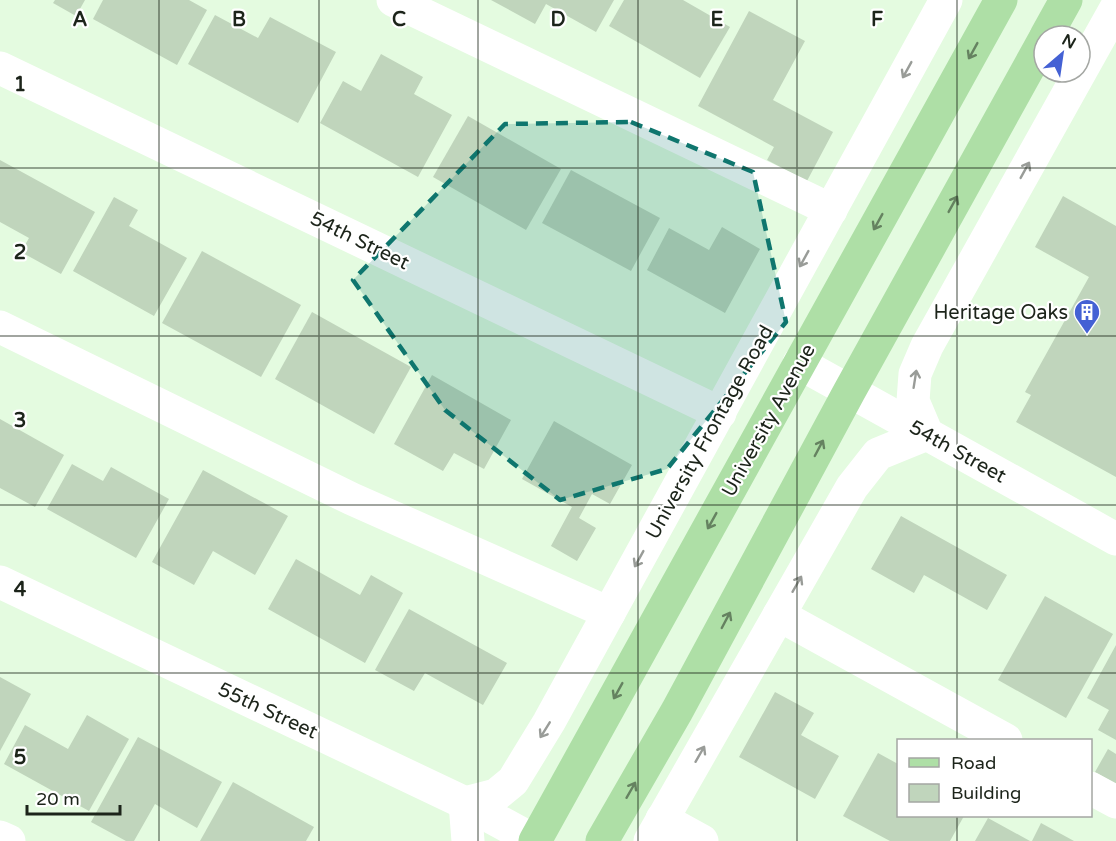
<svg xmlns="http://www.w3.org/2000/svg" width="1116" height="841" font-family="'Varela Round',sans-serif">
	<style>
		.building { fill: #c0d5bc }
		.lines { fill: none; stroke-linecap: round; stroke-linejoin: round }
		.minor { stroke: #fff; stroke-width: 33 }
		.major { stroke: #aedfa6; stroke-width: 33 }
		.oneway { stroke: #658260 }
		.oneway2 { stroke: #999c98 }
		.marked { fill: #0f766e; fill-opacity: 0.2; stroke: #0f766e; stroke-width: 4.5; stroke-dasharray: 12 8; stroke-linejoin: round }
		.grid { fill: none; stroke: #1c241a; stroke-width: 1.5; stroke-opacity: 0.55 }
		.labels { text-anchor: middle; stroke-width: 4.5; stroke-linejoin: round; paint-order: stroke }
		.street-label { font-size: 20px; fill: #1c241a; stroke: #fff }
		.poi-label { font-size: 20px; fill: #1c241a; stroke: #fff; text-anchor: end }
		.grid-label { font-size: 20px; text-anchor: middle; font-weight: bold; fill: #1c241a; stroke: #fff; stroke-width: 4.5; stroke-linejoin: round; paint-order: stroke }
	</style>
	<rect width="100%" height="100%" fill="#e4fbe0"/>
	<g class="building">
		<polygon points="55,0 85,0 76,16 53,3"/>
		<polygon points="103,0 189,0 207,10 177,65 93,19"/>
		<polygon points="491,0 614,0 596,32 546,4 535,24"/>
		<polygon points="624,0 683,0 730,27 700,78 609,26"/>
		<polygon points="749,11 805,41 773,100 833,132 807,181 767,160 774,147 698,106"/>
		<polygon points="215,15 258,38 270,17 336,52 298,123 188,64"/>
		<polygon points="381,54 423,77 414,94 452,115 418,177 320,123 343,81 361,91"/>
		<polygon points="468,116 561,169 526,230 433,177"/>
		<polygon points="0,160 95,212 61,274 21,252 29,238 0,222"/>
		<polygon points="571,170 660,218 631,271 542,223"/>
		<polygon points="1063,196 1116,226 1116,477 1016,422 1031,395 1025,392 1089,277 1035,247"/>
		<polygon points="114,197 138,210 129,226 187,258 154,316 73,271"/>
		<polygon points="722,227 760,249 725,313 647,270 669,228 709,250"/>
		<polygon points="202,251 301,305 261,377 162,323"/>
		<polygon points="312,312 411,367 374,434 275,379"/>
		<polygon points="432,375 511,420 484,469 454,453 443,471 394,444"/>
		<polygon points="0,419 64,455 35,507 0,488"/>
		<polygon points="554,421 632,465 610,504 592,494 579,518 596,528 577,561 551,546 572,507 522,479"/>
		<polygon points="72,464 103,481 111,467 169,499 136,558 47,509"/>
		<polygon points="203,470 288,516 255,575 213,551 194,585 152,562"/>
		<polygon points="901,516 1007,575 987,610 924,575 914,593 871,569"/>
		<polygon points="296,559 360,595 371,575 403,593 365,663 268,609"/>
		<polygon points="1045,596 1113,634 1066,718 998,680"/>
		<polygon points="409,609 507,663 483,705 425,673 414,691 375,670"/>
		<polygon points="1116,645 1116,740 1098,730 1109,710 1087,698"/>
		<polygon points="0,677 31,694 0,751"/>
		<polygon points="775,692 814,713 801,735 839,756 815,799 739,757"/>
		<polygon points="87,715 129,739 89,811 4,764 25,725 68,749"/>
		<polygon points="138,737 222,782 197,828 155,804 134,841 126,841 91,822"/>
		<polygon points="1108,749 1116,754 1116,784 1095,772"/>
		<polygon points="878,753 898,764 898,816 964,816 950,841 890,841 843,816"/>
		<polygon points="233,782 314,827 306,841 200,841"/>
		<polygon points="988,818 1030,841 975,841"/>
		<polygon points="1041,823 1074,841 1032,841"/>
	</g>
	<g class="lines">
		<g class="minor">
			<polyline points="393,0 831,210"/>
			<polyline points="0,68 720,413"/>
			<polyline points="0,327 352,499 609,613"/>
			<polyline points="799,363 1116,539"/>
			<polyline points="0,582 465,803 535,841"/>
			<polyline points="779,615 1006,740"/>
			<polyline points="1090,788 1116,802"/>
			<polyline points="662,819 702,841"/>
			<polyline points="0,837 9,841"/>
			<polyline points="468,841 465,803 496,795 513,781 549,722 946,0"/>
			<polyline points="650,841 852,487 878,454 927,434 913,401 915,374 927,346 1116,8"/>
		</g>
		<g class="major">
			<polyline points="1046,36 1066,0"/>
			<polyline points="535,841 1001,0"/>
			<polyline points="602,841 677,711 849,392 1044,40"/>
		</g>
	</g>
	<defs><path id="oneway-shaft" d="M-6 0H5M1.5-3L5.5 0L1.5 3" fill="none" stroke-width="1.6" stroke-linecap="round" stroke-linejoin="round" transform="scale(1.5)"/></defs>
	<g class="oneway">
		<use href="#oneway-shaft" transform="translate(973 51) rotate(119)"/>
		<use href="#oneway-shaft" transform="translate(953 204) rotate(-61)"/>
		<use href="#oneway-shaft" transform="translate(878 222) rotate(119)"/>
		<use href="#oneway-shaft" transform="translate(819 448) rotate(-62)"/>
		<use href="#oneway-shaft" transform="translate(712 521) rotate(119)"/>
		<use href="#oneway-shaft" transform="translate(726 620) rotate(-62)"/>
		<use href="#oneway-shaft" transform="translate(618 691) rotate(119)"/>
		<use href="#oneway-shaft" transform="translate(631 790) rotate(-60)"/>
	</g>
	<g class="oneway2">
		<use href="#oneway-shaft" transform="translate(907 70) rotate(119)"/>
		<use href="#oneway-shaft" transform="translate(1025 170) rotate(-61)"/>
		<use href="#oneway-shaft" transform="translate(804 259) rotate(119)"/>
		<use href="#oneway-shaft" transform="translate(915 379) rotate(-81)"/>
		<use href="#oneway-shaft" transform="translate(639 559) rotate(119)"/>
		<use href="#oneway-shaft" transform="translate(797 584) rotate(-60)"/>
		<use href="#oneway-shaft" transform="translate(545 730) rotate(122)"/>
		<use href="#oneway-shaft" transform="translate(700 754) rotate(-60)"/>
	</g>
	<path class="marked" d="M631,122L753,172L786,322L667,469L560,500L445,410L353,280L505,124Z"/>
	<path class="grid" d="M159,0V841M319,0V841M478,0V841M638,0V841M797,0V841M957,0V740M0,168H1116M0,336H1116M0,505H1116M0,673H1116M957,816V841"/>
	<defs>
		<g id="building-pin" transform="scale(1.35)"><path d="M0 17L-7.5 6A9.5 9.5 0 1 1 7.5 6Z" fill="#4461d4" stroke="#fff"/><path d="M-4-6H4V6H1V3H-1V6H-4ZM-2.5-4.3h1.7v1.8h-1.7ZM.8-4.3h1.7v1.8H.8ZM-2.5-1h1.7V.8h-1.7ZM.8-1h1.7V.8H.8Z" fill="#fff"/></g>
	</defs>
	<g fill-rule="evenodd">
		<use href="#building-pin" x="1087" y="312"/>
	</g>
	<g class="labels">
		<g class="street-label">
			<text transform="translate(360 240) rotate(26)" y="7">54th Street</text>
			<text transform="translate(768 420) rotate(-61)" y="7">University Avenue</text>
			<text transform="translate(709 432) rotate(-61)" y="7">University Frontage Road</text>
			<text transform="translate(958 451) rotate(29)" y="7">54th Street</text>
			<text transform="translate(268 710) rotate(25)" y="7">55th Street</text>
		</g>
		<g class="poi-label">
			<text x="1068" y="319">Heritage Oaks</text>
		</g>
	</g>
	<g class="grid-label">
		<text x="80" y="26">A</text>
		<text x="239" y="26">B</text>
		<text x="399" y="26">C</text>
		<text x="558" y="26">D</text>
		<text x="717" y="26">E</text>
		<text x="877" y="26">F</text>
		<text x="20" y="91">1</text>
		<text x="20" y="259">2</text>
		<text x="20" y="427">3</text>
		<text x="20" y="596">4</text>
		<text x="20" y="764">5</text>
	</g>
	<rect x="897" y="739" width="195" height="78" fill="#ffffff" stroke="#a4a7a3" stroke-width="1.5"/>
	<rect x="909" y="758" width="30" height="9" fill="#aedfa6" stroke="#a4a7a3" stroke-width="1.5"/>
	<text x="951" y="769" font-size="18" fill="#1c241a">Road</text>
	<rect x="909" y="784" width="30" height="18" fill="#c0d5bc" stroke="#a4a7a3" stroke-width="1.5"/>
	<text x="951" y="799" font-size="18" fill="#1c241a">Building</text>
	<g transform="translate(1062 54) rotate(29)"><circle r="28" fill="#ffffff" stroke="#a4a7a3" stroke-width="1.5"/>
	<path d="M0-4.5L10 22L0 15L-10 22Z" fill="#4461d4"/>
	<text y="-9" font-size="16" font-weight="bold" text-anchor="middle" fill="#1c241a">N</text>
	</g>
	<path d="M27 805v9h93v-9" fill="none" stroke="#1c241a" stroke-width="3"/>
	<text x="36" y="805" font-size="18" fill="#1c241a" stroke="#ffffff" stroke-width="4.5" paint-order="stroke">20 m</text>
</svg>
